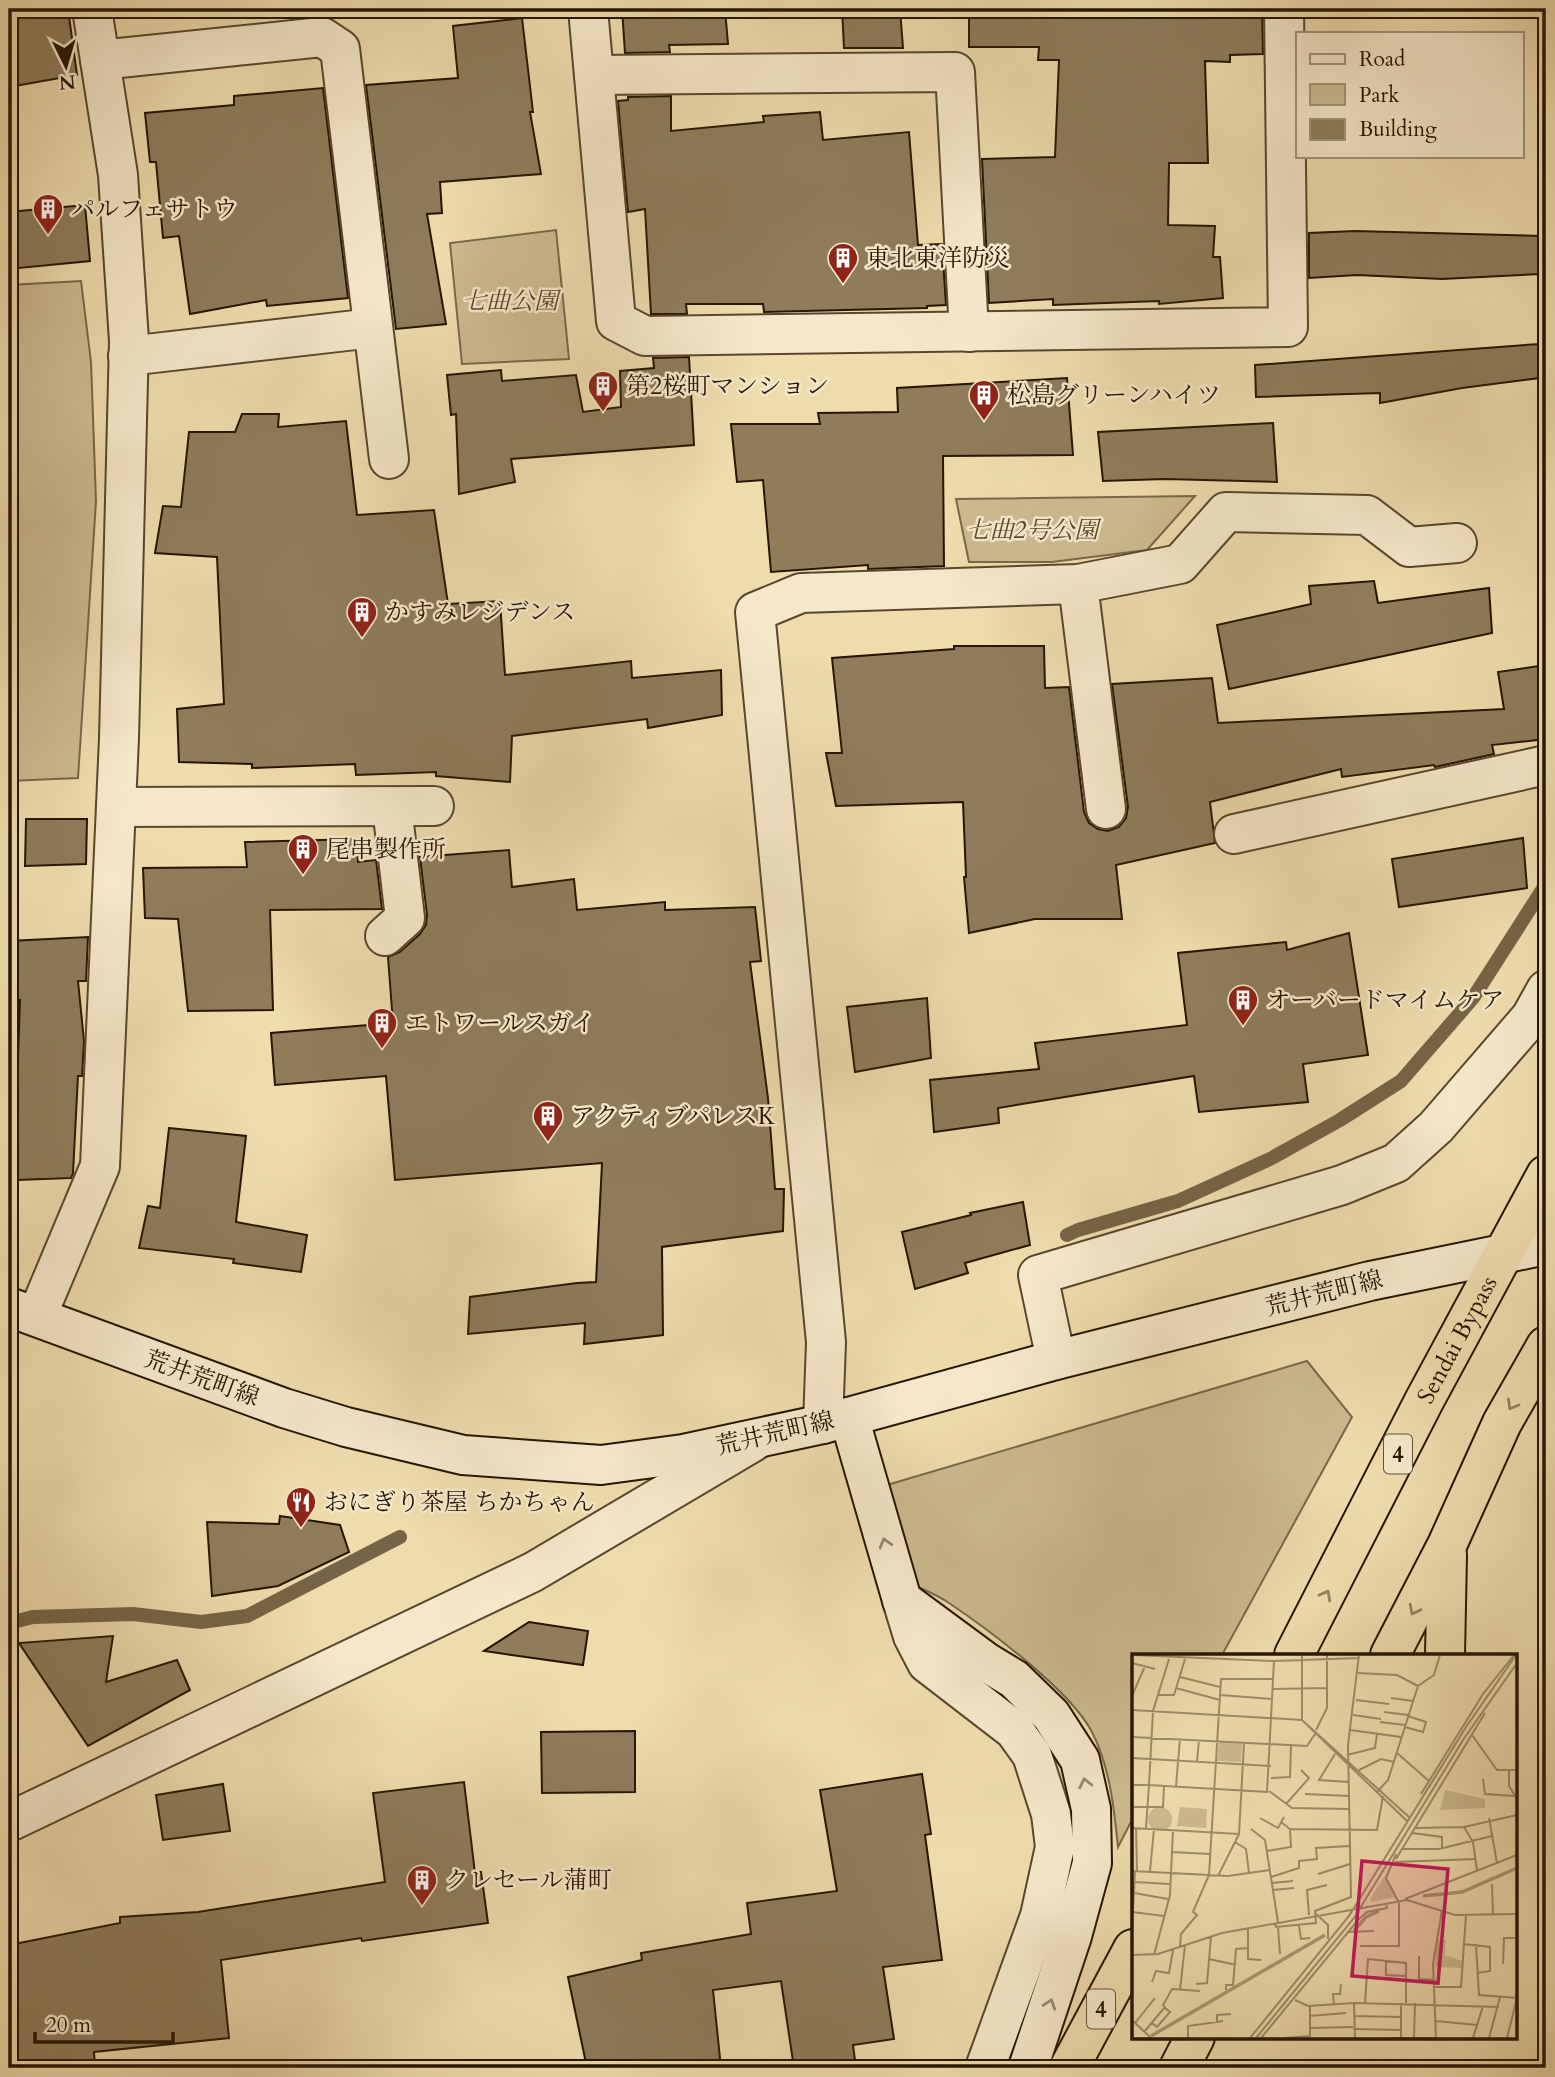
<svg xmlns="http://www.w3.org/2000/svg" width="1555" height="2077" font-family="Cardo,'Noto Serif JP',serif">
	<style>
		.green { fill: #cdba90; stroke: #796849; stroke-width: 2 }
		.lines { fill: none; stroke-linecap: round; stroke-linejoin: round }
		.stream { stroke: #756446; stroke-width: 14 }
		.building { fill: #8e7c5b; stroke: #251502; stroke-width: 2 }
		.minor-casing { stroke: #58472d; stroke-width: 42 }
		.tertiary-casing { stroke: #58472d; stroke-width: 42 }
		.secondary-casing { stroke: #251502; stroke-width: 42 }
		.trunk-casing { stroke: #251502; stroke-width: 42 }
		.minor { stroke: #f5e8ca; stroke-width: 38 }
		.tertiary { stroke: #f5e8ca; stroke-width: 38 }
		.secondary { stroke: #f5e8ca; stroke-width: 38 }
		.trunk { stroke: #efdcad; stroke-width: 38 }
		.oneway { stroke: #948260 }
		.oneway2 { stroke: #978970 }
		.labels { text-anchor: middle; stroke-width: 5; stroke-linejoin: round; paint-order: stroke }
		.shield { fill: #f5e8ca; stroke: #63543e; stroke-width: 2 }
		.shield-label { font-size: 23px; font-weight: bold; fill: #251502 }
		.poi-label { font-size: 24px; fill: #251502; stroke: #f5e8ca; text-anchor: start }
		.park-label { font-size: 24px; font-style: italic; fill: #57472d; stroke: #f5e8ca }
		.street-label { font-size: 24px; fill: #251502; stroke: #f5e8ca }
		.inset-river { fill: none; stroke: #aa9873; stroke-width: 3.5 }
		.inset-road { fill: none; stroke: #9e8c69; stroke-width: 2 }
		.view { fill: #c2185b; fill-opacity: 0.15; stroke: #c2185b; stroke-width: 3.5 }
		.inset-edge { fill: none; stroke: #251502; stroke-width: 3.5 }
	</style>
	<rect width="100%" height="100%" fill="#efdcad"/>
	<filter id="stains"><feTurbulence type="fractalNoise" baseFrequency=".00286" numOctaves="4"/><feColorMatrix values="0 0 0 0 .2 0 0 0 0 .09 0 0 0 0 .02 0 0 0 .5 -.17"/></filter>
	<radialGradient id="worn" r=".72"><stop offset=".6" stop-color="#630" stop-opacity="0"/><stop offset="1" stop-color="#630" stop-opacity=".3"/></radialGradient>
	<g class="green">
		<polygon points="556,230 569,359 462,364 450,243"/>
		<polygon points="81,281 91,362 96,501 78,778 9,781 9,285"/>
		<polygon points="1195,496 1147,550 1052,562 969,562 956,499"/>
		<path d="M1307,1361L1352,1417L1222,1655H1133V1818L1118,1847C1114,1808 1110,1767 1092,1732C1070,1690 989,1630 949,1603C939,1596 927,1591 916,1586L887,1485Z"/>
	</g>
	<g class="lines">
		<g class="stream">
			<polyline points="1067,1235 1078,1230 1178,1201 1272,1158 1340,1120 1401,1081 1473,998 1546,884"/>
			<polyline points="9,1623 33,1617 133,1614 201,1622 247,1616 400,1537"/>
		</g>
	</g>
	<g class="building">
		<polygon points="9,9 68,9 77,75 9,87"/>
		<polygon points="622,9 725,9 728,44 669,45 670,52 625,53"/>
		<polygon points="842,9 900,9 903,48 844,48"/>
		<polygon points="969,9 1262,9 1263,54 1230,55 1230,62 1205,61 1208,163 1169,163 1168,225 1215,226 1213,257 1220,257 1223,298 1159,304 1159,301 1053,305 1053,299 989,303 982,159 1055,157 1059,60 1038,60 1039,47 969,47"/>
		<polygon points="522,18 533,112 530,112 541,174 440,182 442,213 427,214 446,324 396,329 366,85 458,78 453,26"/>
		<polygon points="323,88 348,298 267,306 266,300 190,314 179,236 163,238 156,162 150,162 145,113 234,105 234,96"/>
		<polygon points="671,96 671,131 764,122 763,116 820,112 823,140 909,132 918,245 942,244 946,305 927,306 927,308 764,312 763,304 686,304 687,314 651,314 645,209 628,212 618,101 628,100 628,97"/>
		<polygon points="85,205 90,261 9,269 9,212"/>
		<polygon points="1355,231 1542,236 1541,274 1442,279 1357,275 1309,278 1309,233"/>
		<polygon points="1539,344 1540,378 1462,388 1380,403 1380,393 1256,397 1255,365"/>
		<polygon points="689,357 694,445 511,459 515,482 459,494 456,414 451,415 447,375 501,370 502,381 576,375 583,412 621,407 620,371 654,368 653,358"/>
		<polygon points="1067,378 1073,455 943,456 944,566 868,569 868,565 771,572 763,480 737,482 731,424 820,424 818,413 898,412 897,388"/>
		<polygon points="242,414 279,414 278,427 346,421 357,515 434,510 448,604 500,601 505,675 631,661 632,678 721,670 722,715 648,728 647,719 512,736 510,782 436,776 436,772 356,775 355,764 252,768 252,764 179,762 177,709 224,704 217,557 155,553 163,506 181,507 189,432 235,432"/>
		<polygon points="1273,423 1277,482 1165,479 1103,481 1098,432"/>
		<polygon points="1374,581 1378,603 1489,588 1492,633 1229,689 1217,625 1311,604 1309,586"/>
		<polygon points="954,646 1044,646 1045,688 1069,687 1084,812 1089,823 1098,829 1108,831 1119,827 1126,818 1128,807 1112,684 1212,678 1218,723 1504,709 1498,672 1546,665 1546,739 1492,745 1494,754 1435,767 1434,765 1342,777 1341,769 1210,802 1215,843 1116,865 1122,919 1035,919 969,933 964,877 966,877 963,802 836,806 826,753 842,753 832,658 954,649"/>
		<polygon points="26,819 87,819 86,864 25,866"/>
		<polygon points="1523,838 1527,888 1399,907 1392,859"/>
		<polygon points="357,839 358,862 376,860 382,909 270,910 273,1010 188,1011 178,919 145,918 143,868 247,867 245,842"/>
		<polygon points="509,850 512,887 574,879 577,910 665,902 665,910 755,907 761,961 750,962 768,1098 775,1189 784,1189 783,1231 662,1247 663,1335 584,1344 585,1323 468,1334 470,1297 577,1283 596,1282 602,1163 395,1180 386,1076 275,1085 271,1033 393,1023 388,957 400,952 420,934 426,925 427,915 420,857"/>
		<polygon points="1349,933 1368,1055 1303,1064 1308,1102 1199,1112 1194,1076 998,1108 999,1123 934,1132 930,1080 1039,1069 1035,1043 1187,1025 1178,953 1286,942 1287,950"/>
		<polygon points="88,937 86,981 78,981 84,1041 82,1076 78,1076 73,1173 71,1178 17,1180 16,1119 20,1000 9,1000 9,941"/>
		<polygon points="927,998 931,1058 855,1072 847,1007"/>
		<polygon points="169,1128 246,1136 236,1222 307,1235 301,1272 233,1263 234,1259 139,1248 148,1206 160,1208"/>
		<polygon points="1023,1202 1030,1245 965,1263 968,1273 915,1289 902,1232 971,1215 970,1213"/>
		<polygon points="280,1516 340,1525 349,1552 278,1586 212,1596 207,1522 279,1524"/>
		<polygon points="529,1622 588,1631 583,1665 484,1651"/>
		<polygon points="113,1636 106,1682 177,1660 190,1690 88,1746 19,1643"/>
		<polygon points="635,1731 635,1792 542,1793 541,1732"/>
		<polygon points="922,1774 931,1834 925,1835 942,1960 883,1967 894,2039 853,2045 856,2068 794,2068 781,1981 713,1990 721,2068 587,2068 568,1977 642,1960 641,1953 751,1934 747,1903 837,1891 820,1790"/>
		<polygon points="464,1782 475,1873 481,1872 488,1923 362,1941 361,1938 221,1960 229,2038 94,2052 95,2068 9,2068 9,1945 120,1923 120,1917 198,1912 385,1882 373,1793"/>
		<polygon points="223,1784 230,1831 163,1840 156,1795"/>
	</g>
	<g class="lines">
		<g class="minor-casing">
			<g id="minor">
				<polyline points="588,9 616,321 645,336 1288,327 1284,9"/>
				<polyline points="100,60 322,37 340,49 389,459"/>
				<polyline points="594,75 955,72 969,332"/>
				<polyline points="128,356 373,328"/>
				<polyline points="1078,584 1106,809"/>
				<polyline points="116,807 434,806"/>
				<polyline points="1234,834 1546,765"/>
				<polyline points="385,936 405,918 392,807"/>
				<polyline points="37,1316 100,1166 119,738 129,341 118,175 92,9"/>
				<polyline points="1056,1360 1038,1275 1342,1185 1396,1163 1436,1127 1531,1017 1546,990"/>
				<polyline points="823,1424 826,1342 755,612 801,593 1078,584 1180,564 1226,512 1367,515 1409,547 1457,543"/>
				<polyline points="902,1600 913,1636 927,1663 1014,1730 1032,1755 1051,1814 1055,1847 1040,1916 985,2068"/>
			</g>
		</g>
		<g class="tertiary-casing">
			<polyline id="tertiary" points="9,1822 533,1572 753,1442"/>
		</g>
		<g class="secondary-casing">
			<g id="secondary">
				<polyline points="9,1307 284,1408 346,1427 463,1455 601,1465 683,1454 823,1424 1056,1360 1370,1281 1546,1245"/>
				<polyline points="849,1417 902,1600 986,1662 1014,1679 1051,1715 1080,1760 1091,1809 1092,1863 1072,1936 1028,2068"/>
			</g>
		</g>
		<g class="trunk-casing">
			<g id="trunk">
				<path id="s1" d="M1294,1655L1424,1401L1546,1175"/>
				<polyline points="1390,1655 1447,1545 1502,1423 1546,1346"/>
				<polyline points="1445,1655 1447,1555"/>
				<polyline points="1069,2068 1133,1949"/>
				<polyline points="1179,2068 1195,2037"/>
			</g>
		</g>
		<use href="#minor" class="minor"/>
		<use href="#tertiary" class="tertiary"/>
		<use href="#secondary" class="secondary"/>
		<use href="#trunk" class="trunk"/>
	</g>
	<defs><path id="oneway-chevron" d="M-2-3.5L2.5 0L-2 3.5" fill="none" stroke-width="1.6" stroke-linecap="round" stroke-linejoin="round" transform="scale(1.75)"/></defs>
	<g class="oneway">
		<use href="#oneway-chevron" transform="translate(1512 1405) rotate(120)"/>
		<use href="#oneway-chevron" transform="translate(1326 1595) rotate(-62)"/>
		<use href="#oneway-chevron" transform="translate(1414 1610) rotate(117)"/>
	</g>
	<g class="oneway2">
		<use href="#oneway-chevron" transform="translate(885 1543) rotate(-106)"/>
		<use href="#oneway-chevron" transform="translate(1085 1783) rotate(-103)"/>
		<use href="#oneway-chevron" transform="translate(1050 2004) rotate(-72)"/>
	</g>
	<defs>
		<g id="building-pin" transform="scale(1.575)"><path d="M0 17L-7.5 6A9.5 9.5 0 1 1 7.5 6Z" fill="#8f2418" stroke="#f5e8ca"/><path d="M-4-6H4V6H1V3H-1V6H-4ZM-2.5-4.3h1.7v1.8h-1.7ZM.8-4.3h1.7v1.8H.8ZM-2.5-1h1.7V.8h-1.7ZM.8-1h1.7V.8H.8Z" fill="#fff"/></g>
		<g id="restaurant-pin" transform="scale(1.575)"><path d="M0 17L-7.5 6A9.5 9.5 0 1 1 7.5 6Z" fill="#8f2418" stroke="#f5e8ca"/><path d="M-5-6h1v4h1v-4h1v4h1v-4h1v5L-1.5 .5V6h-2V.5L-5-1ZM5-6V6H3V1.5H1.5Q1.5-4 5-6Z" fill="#fff"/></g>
	</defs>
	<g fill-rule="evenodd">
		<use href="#building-pin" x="48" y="209"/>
		<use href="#building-pin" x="843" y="258"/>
		<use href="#building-pin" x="603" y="386"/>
		<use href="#building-pin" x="984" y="395"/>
		<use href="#building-pin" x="362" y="612"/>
		<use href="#building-pin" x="303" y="849"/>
		<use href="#building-pin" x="1243" y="1000"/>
		<use href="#building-pin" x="382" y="1023"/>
		<use href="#building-pin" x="548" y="1116"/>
		<use href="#restaurant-pin" x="301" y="1502"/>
		<use href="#building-pin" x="422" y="1880"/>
	</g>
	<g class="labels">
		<g class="shield">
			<rect x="1384" y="1434.5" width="28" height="39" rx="5"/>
			<rect x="1087" y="1989.5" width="28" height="39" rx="5"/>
		</g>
		<g class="shield-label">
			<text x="1398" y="1462">4</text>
			<text x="1101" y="2017">4</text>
		</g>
		<g class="poi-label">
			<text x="71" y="217">パルフェサトウ</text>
			<text x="866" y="266">東北東洋防災</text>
			<text x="626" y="394">第2桜町マンション</text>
			<text x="1007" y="403">松島グリーンハイツ</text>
			<text x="385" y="620">かすみレジデンス</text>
			<text x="326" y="857">尾串製作所</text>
			<text x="1266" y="1008">オーバードマイムケア</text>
			<text x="405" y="1031">エトワールスガイ</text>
			<text x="571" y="1124">アクティブパレスK</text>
			<text x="324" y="1510">おにぎり茶屋 ちかちゃん</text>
			<text x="445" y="1888">クレセール蒲町</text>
		</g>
		<g class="park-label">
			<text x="510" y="309">七曲公園</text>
			<text x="1032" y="538">七曲2号公園</text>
		</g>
		<g class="street-label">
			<text transform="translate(1324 1293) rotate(-14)" y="8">荒井荒町線</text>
			<text dy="8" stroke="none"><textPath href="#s1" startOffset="355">Sendai Bypass</textPath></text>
			<text transform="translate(202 1378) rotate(20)" y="8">荒井荒町線</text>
			<text transform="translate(775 1433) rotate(-13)" y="8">荒井荒町線</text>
		</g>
	</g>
	<g transform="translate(1132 1654)">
		<rect width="385" height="385" fill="#efdcad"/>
		<path d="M87,88L110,90L109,108L85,107ZM313,136L353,145V154L308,156ZM16 165a12 12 0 1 1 24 0a12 12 0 1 1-24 0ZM48,153L75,155L74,174L45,172ZM253,222L264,243L240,248L238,245ZM305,286H314L313,301L330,307L329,314L303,313Z" fill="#cdba90"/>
		<path class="inset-river" d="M291,242L330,238L385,214M222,277L234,263L247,257M19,382L193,281"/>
		<path class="inset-road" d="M0,1L142,7L227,4M170,1V66M37,5L21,57L17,131L135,138L142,7M0,9L23,15M226,19L265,21L286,32M48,23L88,33M44,34L88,46M141,35L195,34M26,41H42L53,5M88,41L141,45M0,42L13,12M259,44L281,47M224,46L257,50M0,56L170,66L278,164M252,58L276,61M221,61L249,65M171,67L276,168M248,68L273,71M273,73L291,78L294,68L276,62M184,76L195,54V1M218,76L269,83M340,81L365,116H385M0,83L175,92L183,80M265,99L297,127M203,100L187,126L217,128M215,101L243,94L245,80M0,104L139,112M65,107L67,86M227,116L249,105L262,108M377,116V132L385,145M139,124L158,123L159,92M351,125L353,140L382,142M0,131H17L14,174M44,132L48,85M137,137L160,154L217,155M245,138L256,126L286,32L302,21L308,1M173,140L217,142M289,140L351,40L382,1M154,150L177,124L169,116M0,153H31L32,132M128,164L146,174L152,163M357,164L365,209M149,168L158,175L245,176L251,142M332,173L341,188L345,216M0,174L107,180L112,89M4,174L5,217M283,174L332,173L385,161M119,175L133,186L146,268M280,179L310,183V194M103,188L114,195L117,219M271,195H307L360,182M135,197L159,193L158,175M40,198L78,200M264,200L254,224L266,247M264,205L353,59M263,208L344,205M0,217L96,222L138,216M18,217L22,175M186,220L218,210M86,222L107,180M139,223L167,214V207L185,205L184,194L217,192M2,228L38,230M140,229L161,227M360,230L361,260M141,236L162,234M2,239L36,245M273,245L385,201M0,258L32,262M1,258L3,217M184,260L196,271V285M177,261L175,236L195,231M143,269L144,273L184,269L183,257L219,243L216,91L227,1M167,272L169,285L178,284M146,273L148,300M116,275V305L129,306M217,278L242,277M331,290L358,293V317L345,319M344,290L347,341L385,344V314M48,292L49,280L65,261L61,258L77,221L89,25H141M228,292H267V247M0,301L26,300L90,279L275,246L323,261L385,260M22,301L38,241L41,176M287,302V325L301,326M77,305L104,311M254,306V321L274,322M371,310L372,284H385M20,328L24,317L37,319L41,296M64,330L75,329L79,283M302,333H329L334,261M48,336L53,291M94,336V331H101L104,295L117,294M163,346L176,352L222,349L223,384M222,349L367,353M233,349L236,305L274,309V349M202,350L201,340H208L209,330M177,362L214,359M222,362L269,363M0,366L19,384M304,367L345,371M85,368V361L99,360M3,369L23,344M20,369L25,373L38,358L33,354M178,374L221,373M221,375L269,376M12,378L33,353L31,351L40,335L68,337M269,383V349M56,384V372L91,367M118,384L217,262L334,73L384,1M124,384L222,264L331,86L385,9M129,384L226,266L235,258L255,254L254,249M153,384L178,382V352M259,384H304M282,384L283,349M304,384L301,310L310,256M341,384L351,352M357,384L368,343M375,384L385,344"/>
		<path class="view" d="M230,207L316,215L306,329L220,322Z"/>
		<rect width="385" height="385" class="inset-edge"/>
	</g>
	<rect width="1555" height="2077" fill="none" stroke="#efdcad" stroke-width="35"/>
	<rect x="10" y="10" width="1534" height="2056" fill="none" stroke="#251502" stroke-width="3.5"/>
	<rect x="18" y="18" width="1520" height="2042" fill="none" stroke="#251502" stroke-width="2"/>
	<rect x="1296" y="32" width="228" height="126" fill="#f5e8ca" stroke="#a2947a" stroke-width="2"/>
	<rect x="1310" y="54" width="35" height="10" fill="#f5e8ca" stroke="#a2947a" stroke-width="2"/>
	<text x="1359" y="66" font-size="21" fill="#251502">Road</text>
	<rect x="1310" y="84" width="35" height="21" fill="#cdba90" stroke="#a2947a" stroke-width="2"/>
	<text x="1359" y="102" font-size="21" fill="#251502">Park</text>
	<rect x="1310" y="119" width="35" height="21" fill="#8e7c5b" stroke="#a2947a" stroke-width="2"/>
	<text x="1359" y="136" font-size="21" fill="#251502">Building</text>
	<g transform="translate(66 66) rotate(175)" stroke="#f5e8ca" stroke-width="5" paint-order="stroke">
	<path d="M0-5L12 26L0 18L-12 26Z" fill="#251502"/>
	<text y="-10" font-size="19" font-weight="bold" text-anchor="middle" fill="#251502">N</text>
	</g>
	<path d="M35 2032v10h138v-10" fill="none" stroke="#251502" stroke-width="3.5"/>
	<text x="46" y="2032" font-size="21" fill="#251502" stroke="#f5e8ca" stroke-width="5" paint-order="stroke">20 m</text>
	<rect width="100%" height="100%" filter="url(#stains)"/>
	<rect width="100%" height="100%" fill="url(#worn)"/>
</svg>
